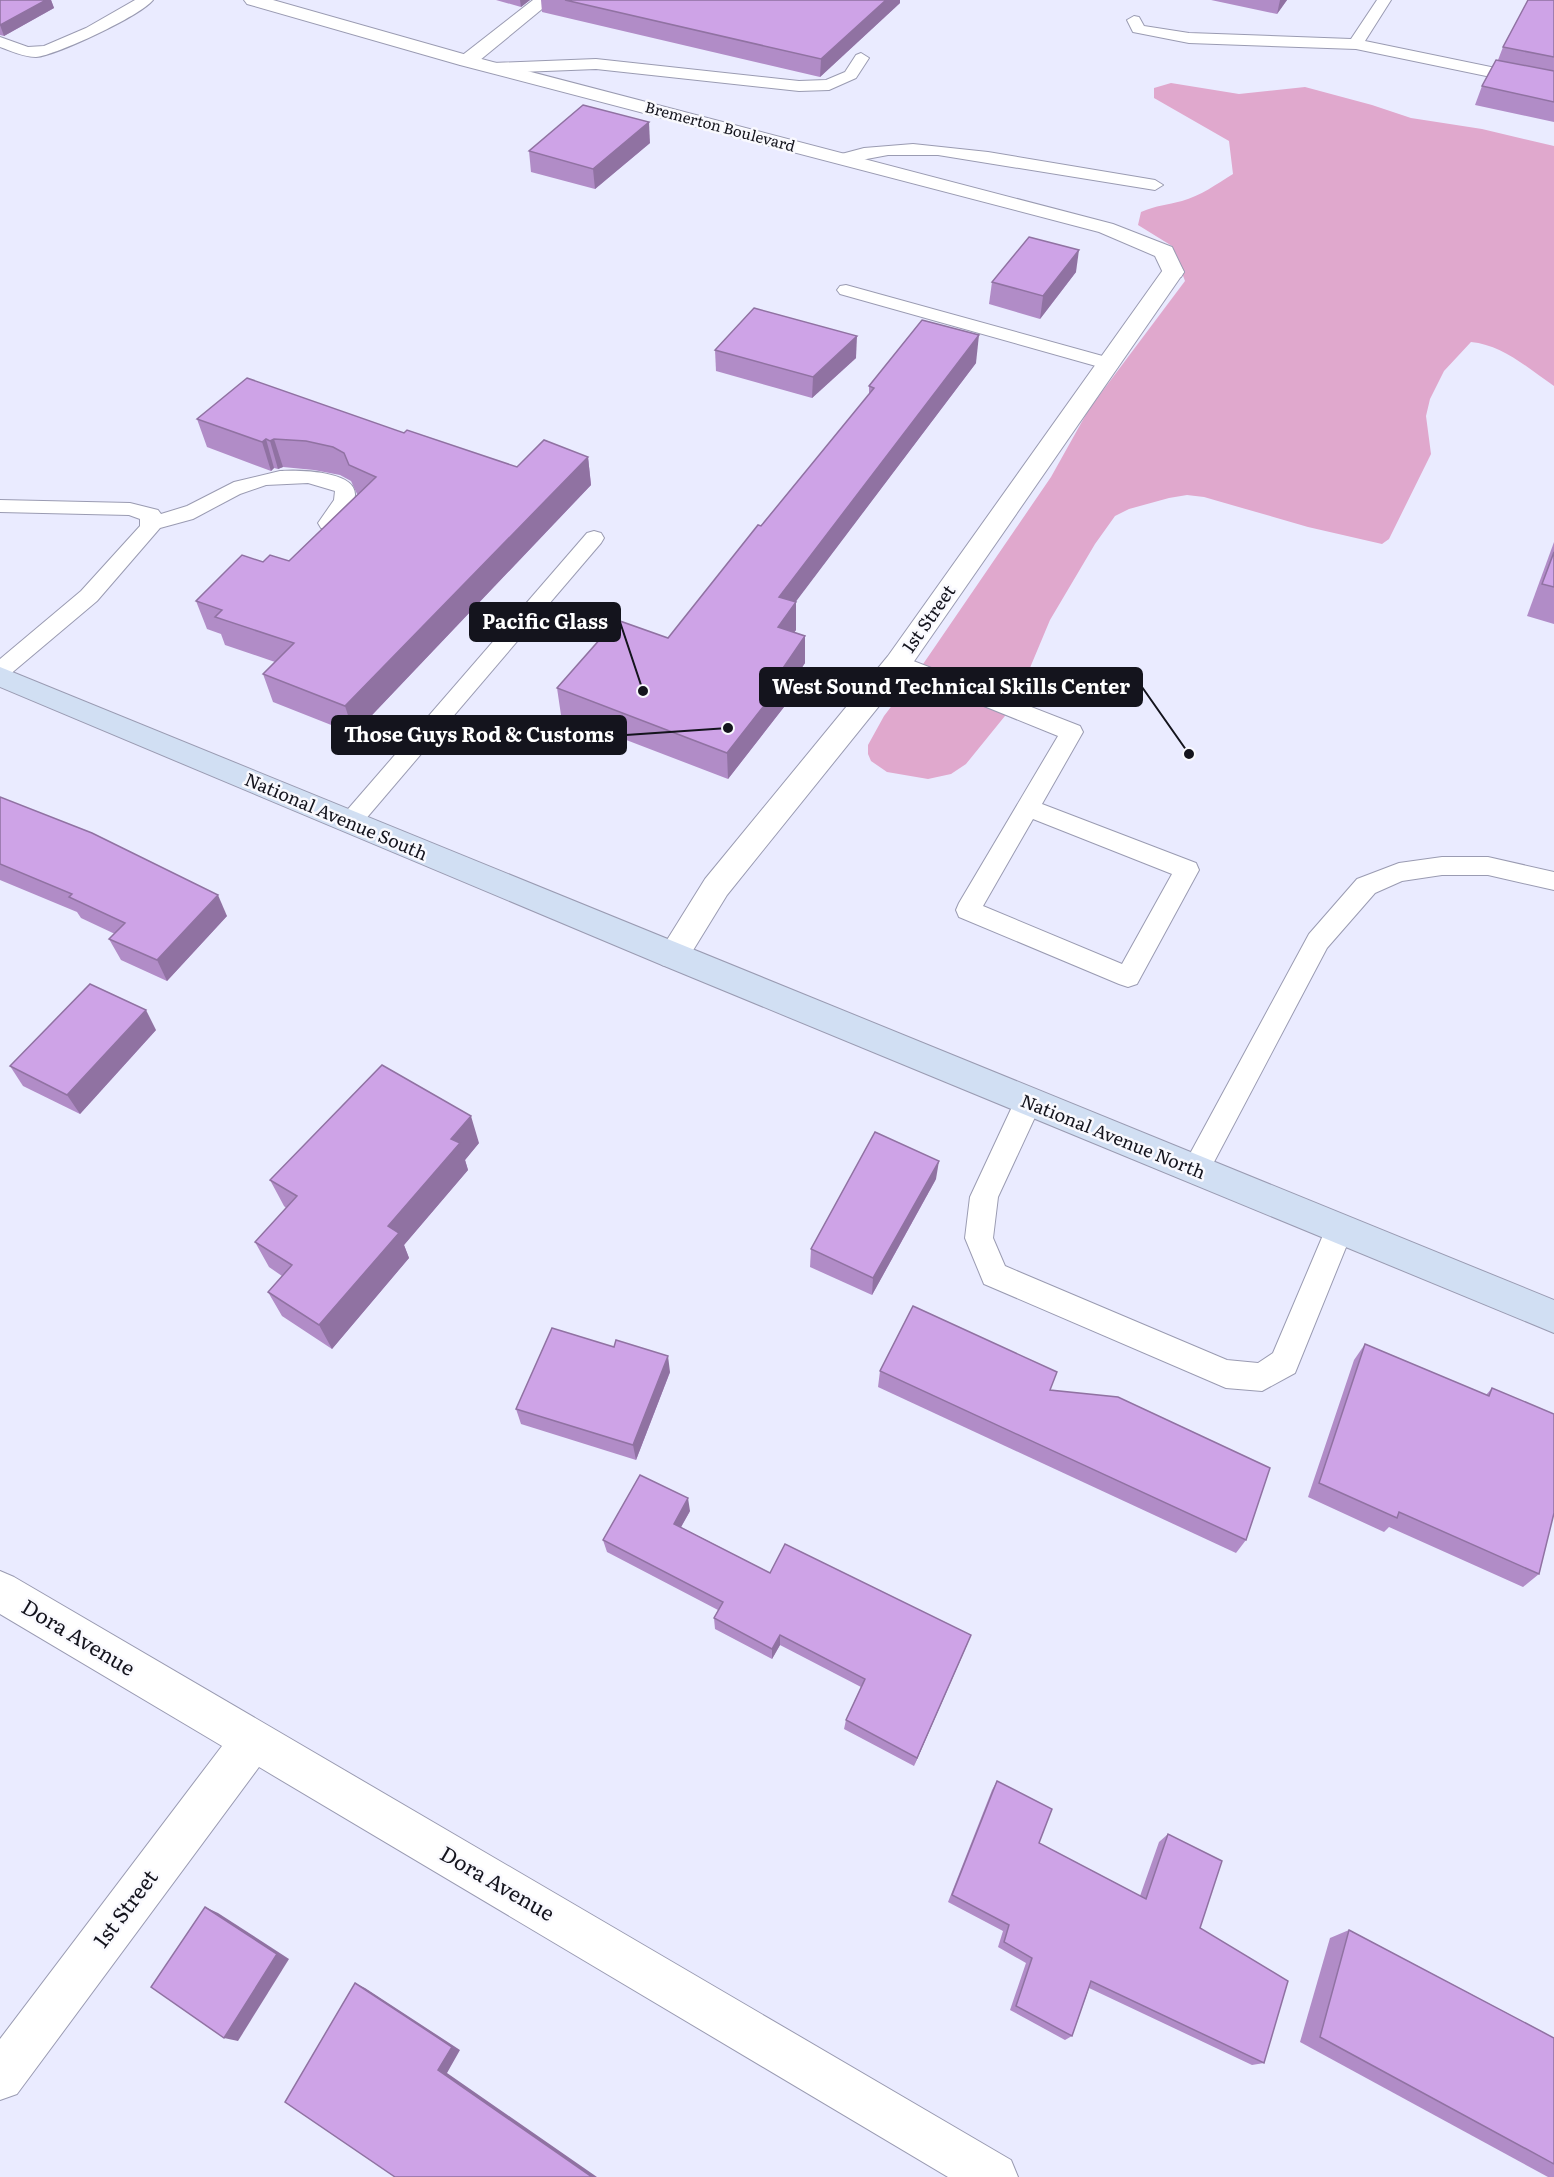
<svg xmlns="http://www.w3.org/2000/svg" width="1554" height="2177" font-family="Literata,serif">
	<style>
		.green { fill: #e0a8cd }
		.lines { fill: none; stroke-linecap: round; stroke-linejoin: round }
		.service-casing { stroke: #9a9bb2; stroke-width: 2 }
		.minor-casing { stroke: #9a9bb2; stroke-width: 2 }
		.tertiary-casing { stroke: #9a9bb2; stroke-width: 2 }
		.secondary-casing { stroke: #9a9bb2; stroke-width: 2 }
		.service { fill: #fff; fill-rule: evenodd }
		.minor { fill: #fff; fill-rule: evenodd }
		.tertiary { fill: #fff; fill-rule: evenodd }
		.secondary { fill: #d1dff3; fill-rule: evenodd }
		.wall { fill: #b18cc7 }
		.shaded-wall { fill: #9072a2 }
		.building { fill: #cea3e7; stroke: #9072a2; stroke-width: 1.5 }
		.labels { text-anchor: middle; stroke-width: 5; stroke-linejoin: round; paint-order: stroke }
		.far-street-label { font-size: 15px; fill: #14141d; stroke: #f9f9fe }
		.street-label { font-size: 18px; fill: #14141d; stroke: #f9f9fe }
		.near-street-label { font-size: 21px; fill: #14141d; stroke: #f9f9fe }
		.leader { fill: none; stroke: #14141d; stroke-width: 2 }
		.callout-dot { fill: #14141d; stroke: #f9f9fe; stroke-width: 2 }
		.callout { fill: #14141d; stroke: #14141d; stroke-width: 2 }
		.callout-label { font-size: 20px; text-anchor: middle; font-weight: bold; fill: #fff }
	</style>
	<rect width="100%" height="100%" fill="#eaebff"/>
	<path class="green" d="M1171,83L1239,94L1305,87L1372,105L1411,118L1482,129L1554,146V386C1529,369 1503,345 1471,342L1444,371L1430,399L1426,416L1431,454L1389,539L1382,544L1308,527L1204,497L1187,495L1169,498L1129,509L1115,516L1095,544L1050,620L1019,694L1009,711L966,764L951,774L928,779L887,772L871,761L868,754V745L884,716L919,670L1051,477L1089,409L1185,281L1172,246L1138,225L1141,212C1157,205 1167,205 1182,201C1200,196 1217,184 1233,174L1229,141L1154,98V88Z"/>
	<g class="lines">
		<g class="service-casing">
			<g id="service">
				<path d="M135,0H153C140,16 57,55 36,57C24,57 11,51 0,47V37L28,47L44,46L86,28Z"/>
				<polygon points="1377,0 1391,0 1365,41 1554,80 1554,90 1356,49 1189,43 1133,32 1127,20 1134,16 1139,17 1144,26 1189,33 1351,39"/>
				<polygon points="861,53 869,58 856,78 829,90 799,91 596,69 493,73 485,68 493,63 596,59 799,81 826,80 845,72 856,55"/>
				<polygon points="913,144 988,152 1155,180 1163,185 1155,190 938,155 888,155 840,164 832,159 834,156 864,148"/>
				<polygon points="846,285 1117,360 1119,364 1117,368 1103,368 840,294 837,290 840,286"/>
				<path d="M280,471C297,470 364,470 354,500C351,509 341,519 335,528L328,529L321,528L318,523L334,500L335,491L308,483L266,485L240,494L193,519L160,528L97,601L8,676L0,679V659L81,591L140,526V519L129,515L0,512V500L130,503L158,510L161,514L187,506L234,482Z"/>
				<polygon points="594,531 601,533 604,538 601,543 358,828 350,831 342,828 338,822 342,816 587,533"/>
				<path d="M898,655L1080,726L1083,732L1042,804L1196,863L1199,870L1137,984L1128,987L1119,984L959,917L956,910L959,903L1058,736L890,668L887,663L890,658ZM1033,819L1172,874L1122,964L983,906Z"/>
				<polygon points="1442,857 1488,857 1554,872 1554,890 1488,875 1442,875 1402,881 1375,893 1327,948 1205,1179 1195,1183 1185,1179 1181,1171 1185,1163 1309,934 1357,879 1399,863"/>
				<polygon points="1028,1091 1038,1094 1042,1102 998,1197 993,1238 1005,1266 1227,1360 1258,1363 1273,1353 1329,1221 1339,1217 1349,1221 1353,1230 1295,1373 1262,1391 1226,1388 984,1284 965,1238 970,1197 1018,1094"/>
			</g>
		</g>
		<g class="minor-casing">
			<g id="minor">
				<polygon points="533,0 553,0 474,65 460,65 458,61 460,57"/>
				<polygon points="1173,266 1181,267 1184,272 908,670 727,895 684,965 673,968 662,965 657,956 705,879 888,656 1165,267"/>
				<polygon points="0,1571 14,1577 1011,2160 1018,2177 948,2177 259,1767 17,2094 0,2100 0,2039 222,1746 0,1614"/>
			</g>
		</g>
		<g class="tertiary-casing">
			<polygon id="tertiary" points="244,0 273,0 474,57 1113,224 1172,247 1184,272 1181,277 1173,278 1165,277 1155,256 1099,232 460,65 247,4"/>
		</g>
		<g class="secondary-casing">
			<polygon id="secondary" points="0,667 1554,1300 1554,1333 662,965 0,687"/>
		</g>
		<use href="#service" class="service"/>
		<use href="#minor" class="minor"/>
		<use href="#tertiary" class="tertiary"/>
		<use href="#secondary" class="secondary"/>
	</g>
	<g class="wall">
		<polygon points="0,0 51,0 54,8 4,36 0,35"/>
		<polygon points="496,0 530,0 521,7"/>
		<polygon points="541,0 900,0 900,3 820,77 542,12"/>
		<polygon points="1211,0 1287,0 1277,14"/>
		<polygon points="1554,0 1554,122 1475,105 1482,86 1498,60 1503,47"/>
		<polygon points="650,143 595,189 531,172 529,151"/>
		<polygon points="1076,272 1040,319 989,304 992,282"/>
		<polygon points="715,350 856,358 812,398 716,371"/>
		<polygon points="976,363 795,602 796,602 796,630 794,632 805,636 805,663 784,694 784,707 728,779 561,715 557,688 668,638 869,395 869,386"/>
		<polygon points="197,419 404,433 517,467 588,457 591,485 354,734 273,702 263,674 275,662 225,645 221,634 207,629 196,601 263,562 289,561 358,494 357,494 351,481 340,475 314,470 283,467 278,469 274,468 271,471 207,447"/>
		<polygon points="1554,542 1554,624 1527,616"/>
		<polygon points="0,797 227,916 167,981 121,960 109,939 115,934 81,918 77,912 0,880"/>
		<polygon points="156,1030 80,1114 23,1086 10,1066"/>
		<polygon points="479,1143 465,1160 468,1170 404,1245 409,1258 332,1349 282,1316 268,1292 282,1276 269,1267 255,1242 286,1208 284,1206 270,1180"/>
		<polygon points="936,1179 872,1295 810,1267 811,1249"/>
		<polygon points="1365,1344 1486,1395 1492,1388 1539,1574 1523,1587 1389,1527 1384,1532 1308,1497 1354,1360"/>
		<polygon points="880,1371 1051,1390 1246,1540 1236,1553 878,1387"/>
		<polygon points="670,1372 636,1460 521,1424 516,1409"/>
		<polygon points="690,1511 681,1527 770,1573 971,1635 914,1766 844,1729 846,1720 861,1687 780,1645 772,1659 715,1629 714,1618 718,1610 607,1552 603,1540"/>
		<polygon points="997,1781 1039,1843 1140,1896 1159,1842 1168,1834 1200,1928 1264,2063 1252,2065 1089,1988 1072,2036 1065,2040 1010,2010 1026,1963 998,1947 1003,1931 948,1902 992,1790"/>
		<polygon points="1349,1930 1554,2038 1554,2177 1548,2177 1300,2042 1330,1938"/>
	</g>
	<g class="shaded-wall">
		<polygon points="46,0 51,0 54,8 4,36 0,25"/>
		<polygon points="520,0 530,0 521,7"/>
		<polygon points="886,0 900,0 900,3 820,77 821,59"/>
		<polygon points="1280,0 1287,0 1277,14"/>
		<polygon points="649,122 650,143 595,189 593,169"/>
		<polygon points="1079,250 1076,272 1040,319 1043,296"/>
		<polygon points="979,335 976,363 779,624 779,597"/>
		<polygon points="857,336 856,358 812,398 813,377"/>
		<polygon points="266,439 274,468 271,471 262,442"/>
		<polygon points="274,439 283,467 278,469 270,441"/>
		<polygon points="588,457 591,485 354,734 345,706"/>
		<polygon points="796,602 796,630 778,654 778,627"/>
		<polygon points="805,636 805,663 784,694 784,707 728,779 727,753 777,677"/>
		<polygon points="218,895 227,916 167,981 157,960"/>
		<polygon points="146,1010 156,1030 80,1114 67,1095"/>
		<polygon points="471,1116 479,1143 465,1160 468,1170 404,1245 409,1258 332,1349 319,1325 388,1226 451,1139"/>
		<polygon points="939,1161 936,1179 872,1295 873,1278"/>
		<polygon points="668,1356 670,1372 636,1460 633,1445"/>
		<polygon points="688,1498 690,1511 676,1536 674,1524"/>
		<polygon points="780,1635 780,1645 772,1659 772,1649"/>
		<polygon points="971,1635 967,1645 914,1766 917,1758"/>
		<polygon points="205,1907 218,1913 289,1959 238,2041 224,2038"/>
		<polygon points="355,1983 365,1988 460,2050 447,2073 597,2177 592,2177 438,2070"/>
	</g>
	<g class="building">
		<polygon points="0,0 46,0 0,25"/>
		<polygon points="565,0 886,0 821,59"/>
		<polygon points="1528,0 1554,0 1554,57 1503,47"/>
		<polygon points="1496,60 1554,71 1554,102 1482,86"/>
		<polygon points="583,105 649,122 593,169 529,151"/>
		<polygon points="1029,237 1079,250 1043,296 992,282"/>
		<polygon points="754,308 857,336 813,377 715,350"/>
		<polygon points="922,320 979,335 779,597 796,602 778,627 805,636 777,677 784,680 727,753 557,688 617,620 668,638 758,525 761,526 874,388 869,386"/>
		<polygon points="247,378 404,433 407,430 517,467 544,440 588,457 345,706 263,674 294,643 215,617 222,610 196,601 242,555 263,562 270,555 289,561 376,477 349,465 344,453 333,447 306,441 274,439 270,441 266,439 262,442 197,419"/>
		<polygon points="1554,552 1554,587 1542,584"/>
		<polygon points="0,797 92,833 218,895 157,960 109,939 125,923 69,897 72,894 0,864"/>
		<polygon points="90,984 146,1010 67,1095 10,1066"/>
		<polygon points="382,1065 471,1116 451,1139 460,1143 388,1226 399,1233 319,1325 268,1292 292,1265 255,1242 297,1196 270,1180"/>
		<polygon points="875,1132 939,1161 873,1278 811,1249"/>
		<polygon points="913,1306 1057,1372 1050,1390 1118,1397 1270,1468 1246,1540 880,1371"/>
		<polygon points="552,1328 614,1347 616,1340 668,1356 633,1445 516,1409"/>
		<polygon points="1365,1344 1489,1396 1492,1388 1554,1414 1554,1513 1539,1574 1399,1512 1397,1518 1319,1483"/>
		<polygon points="640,1475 688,1498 674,1524 770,1573 785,1544 971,1635 917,1758 846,1720 865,1679 780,1635 772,1649 714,1618 723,1602 603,1540"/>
		<polygon points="997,1781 1052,1809 1039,1843 1146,1899 1168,1834 1222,1861 1200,1928 1288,1981 1264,2063 1091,1981 1072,2036 1016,2006 1032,1958 1004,1942 1009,1925 952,1895"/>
		<polygon points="205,1907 277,1954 224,2038 151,1987"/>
		<polygon points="1349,1930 1554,2038 1554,2164 1320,2037"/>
		<polygon points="355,1983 452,2047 438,2070 592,2177 395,2177 285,2102"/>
	</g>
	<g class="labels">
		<g class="far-street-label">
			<text transform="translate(720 127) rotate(15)" y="5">Bremerton Boulevard</text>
		</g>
		<g class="street-label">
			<text transform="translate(929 619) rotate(-55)" y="6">1st Street</text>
			<text transform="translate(336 817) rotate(23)" y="6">National Avenue South</text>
			<text transform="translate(1113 1137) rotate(22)" y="6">National Avenue North</text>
		</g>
		<g class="near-street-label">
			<text transform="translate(78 1638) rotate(31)" y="7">Dora Avenue</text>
			<text transform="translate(497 1884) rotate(30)" y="7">Dora Avenue</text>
			<text transform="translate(126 1909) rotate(-53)" y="7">1st Street</text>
		</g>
	</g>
	<path class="leader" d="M643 691L620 622M1189 754L1142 687M728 728L626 735"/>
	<g class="callout-dot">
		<circle cx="643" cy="691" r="6"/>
		<circle cx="1189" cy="754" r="6"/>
		<circle cx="728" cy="728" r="6"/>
	</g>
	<g class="callout">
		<rect x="470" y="603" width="150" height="38" rx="6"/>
		<rect x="760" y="668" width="382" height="38" rx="6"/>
		<rect x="332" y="716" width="294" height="38" rx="6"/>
	</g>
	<g class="callout-label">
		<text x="545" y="629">Pacific Glass</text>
		<text x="951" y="694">West Sound Technical Skills Center</text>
		<text x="479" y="742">Those Guys Rod &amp; Customs</text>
	</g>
</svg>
